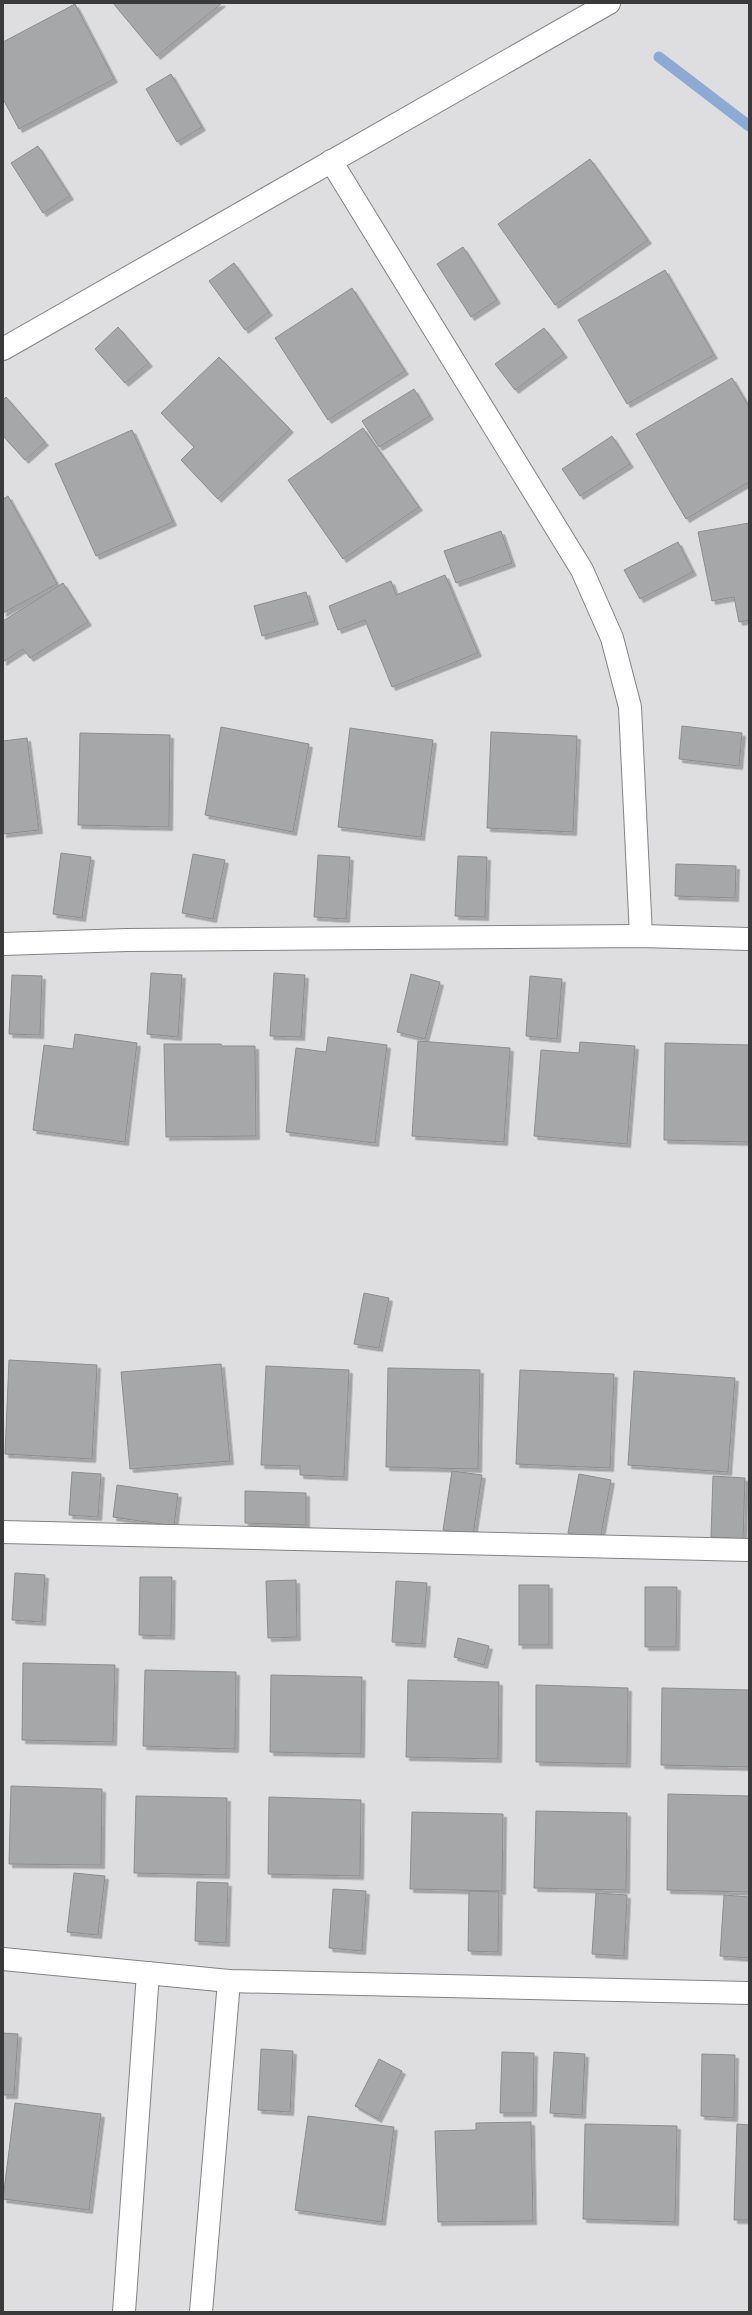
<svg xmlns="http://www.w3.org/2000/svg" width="752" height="2315" font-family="'Zilla Slab',serif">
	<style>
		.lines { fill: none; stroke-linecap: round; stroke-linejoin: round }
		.stream { stroke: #8caad4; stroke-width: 11 }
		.building { fill: #a6a7a8; stroke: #8c8d8e; filter: url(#shadow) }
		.minor-casing { stroke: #828384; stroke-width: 24 }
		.minor { stroke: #fff; stroke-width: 22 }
	</style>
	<defs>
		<filter id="shadow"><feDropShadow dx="3.5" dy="3.5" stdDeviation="0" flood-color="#0004"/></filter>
	</defs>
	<rect width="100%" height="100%" fill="#dedee0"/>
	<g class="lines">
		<polyline class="stream" points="659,57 749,126"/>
	</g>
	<g class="building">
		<polygon points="113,3 222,3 157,56"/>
		<polygon points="75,4 114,79 19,129 3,99 3,42"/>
		<polygon points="171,74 202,127 177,142 146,89"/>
		<polygon points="38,146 70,196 43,213 11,163"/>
		<polygon points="590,159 648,240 555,305 498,224"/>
		<polygon points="463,247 497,300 471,317 437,264"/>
		<polygon points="234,263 269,312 245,330 209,281"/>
		<polygon points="665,270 714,355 627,404 578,320"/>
		<polygon points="352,288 405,371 328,420 275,338"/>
		<polygon points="118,327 149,363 125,383 95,349"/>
		<polygon points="544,328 564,354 515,390 495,364"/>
		<polygon points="219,357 290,429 218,499 181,460 194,447 161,413"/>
		<polygon points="732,378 749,407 749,482 686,519 636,434"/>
		<polygon points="414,389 430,416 379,447 362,421"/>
		<polygon points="6,397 45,442 25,460 3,436 3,400"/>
		<polygon points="363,428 419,507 343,559 288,480"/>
		<polygon points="132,430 173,522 96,556 55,464"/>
		<polygon points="612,436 630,464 580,496 562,469"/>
		<polygon points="8,496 57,584 3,613 3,499"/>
		<polygon points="749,523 749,620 739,622 734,597 712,601 698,532"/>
		<polygon points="501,531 512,563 456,583 444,551"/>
		<polygon points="678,542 693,572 640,599 624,570"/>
		<polygon points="445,575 478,653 392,687 365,620 338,630 329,606 391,581 396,595"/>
		<polygon points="63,583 88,622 30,658 23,649 3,662 3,621"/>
		<polygon points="306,592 315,621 262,636 254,606"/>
		<polygon points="682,726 742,733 739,766 679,759"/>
		<polygon points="221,727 309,744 293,832 205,815"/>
		<polygon points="350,728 433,740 421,837 338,827"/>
		<polygon points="491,732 577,736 573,832 487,828"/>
		<polygon points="80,733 170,735 169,827 78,825"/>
		<polygon points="27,738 39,830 3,834 3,741"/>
		<polygon points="61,853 91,857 82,918 53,914"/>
		<polygon points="193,854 225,860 213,919 182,913"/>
		<polygon points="318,855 350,857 346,919 314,917"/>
		<polygon points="458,856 487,857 485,917 455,916"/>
		<polygon points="676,864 736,866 735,898 675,896"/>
		<polygon points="151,973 182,975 178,1037 147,1034"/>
		<polygon points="274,973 305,975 301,1037 270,1036"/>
		<polygon points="411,974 440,982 425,1039 397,1032"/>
		<polygon points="12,975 42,976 40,1035 9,1034"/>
		<polygon points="530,976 562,979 557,1039 526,1036"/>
		<polygon points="75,1034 137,1043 125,1142 33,1130 44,1045 73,1049"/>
		<polygon points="328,1037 387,1045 375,1143 286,1132 296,1048 326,1052"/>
		<polygon points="418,1041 510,1048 504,1142 412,1136"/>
		<polygon points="580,1042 635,1046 627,1144 534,1136 541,1050 579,1053"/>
		<polygon points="665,1043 749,1045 749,1142 664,1140"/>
		<polygon points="164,1044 221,1044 222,1046 255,1046 256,1136 166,1137"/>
		<polygon points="364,1293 389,1298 379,1348 354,1344"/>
		<polygon points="9,1360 97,1365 92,1459 5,1454"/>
		<polygon points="221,1364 230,1461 130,1469 121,1372"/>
		<polygon points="266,1366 349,1370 344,1477 300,1475 300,1466 261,1465"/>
		<polygon points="388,1368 480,1370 478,1469 386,1467"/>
		<polygon points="520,1370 614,1374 610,1468 516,1464"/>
		<polygon points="634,1371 735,1378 728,1472 628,1465"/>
		<polygon points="452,1471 482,1475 473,1535 443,1530"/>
		<polygon points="72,1472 101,1474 98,1517 69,1515"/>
		<polygon points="579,1474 611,1480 600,1540 568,1533"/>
		<polygon points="713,1476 745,1478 743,1539 711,1537"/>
		<polygon points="117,1485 178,1494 174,1526 113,1517"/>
		<polygon points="245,1491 306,1493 306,1525 245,1523"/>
		<polygon points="15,1573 45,1575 42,1622 12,1620"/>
		<polygon points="140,1577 172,1577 171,1636 139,1635"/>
		<polygon points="296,1580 297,1637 268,1638 266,1581"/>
		<polygon points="396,1581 427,1583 422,1644 392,1642"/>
		<rect x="519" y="1585" width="30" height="60"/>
		<polygon points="645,1587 677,1587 676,1647 645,1647"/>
		<polygon points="458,1638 489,1646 484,1665 454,1657"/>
		<polygon points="23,1663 115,1665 113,1742 22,1740"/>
		<polygon points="145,1670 236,1672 235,1749 143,1746"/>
		<polygon points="271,1675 362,1677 361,1754 270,1752"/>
		<polygon points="408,1680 499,1682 498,1759 406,1757"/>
		<polygon points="536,1685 628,1688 627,1764 536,1762"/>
		<polygon points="662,1688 749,1690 749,1767 661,1765"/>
		<polygon points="11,1786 102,1789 101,1865 9,1864"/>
		<polygon points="668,1794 749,1796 749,1892 667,1890"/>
		<polygon points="136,1796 227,1798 226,1875 134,1873"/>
		<polygon points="269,1797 361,1800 360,1876 268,1874"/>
		<polygon points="536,1811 627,1813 626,1890 534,1888"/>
		<polygon points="412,1812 503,1814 502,1891 410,1889"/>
		<polygon points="74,1873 105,1876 98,1935 67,1932"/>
		<polygon points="197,1882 228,1883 226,1943 195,1941"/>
		<polygon points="333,1889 366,1891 362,1951 329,1948"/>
		<polygon points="469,1891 499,1892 498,1952 468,1951"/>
		<polygon points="596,1893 627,1895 624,1956 592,1954"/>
		<polygon points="724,1895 749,1897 749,1958 720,1956"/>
		<polygon points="3,2033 18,2034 14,2095 3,2095"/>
		<polygon points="261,2049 293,2051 290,2112 258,2110"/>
		<polygon points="502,2052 534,2053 533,2113 500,2113"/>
		<polygon points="554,2052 585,2054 582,2115 550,2113"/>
		<polygon points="702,2054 735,2055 734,2118 701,2116"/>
		<polygon points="379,2059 402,2071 378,2119 355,2106"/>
		<polygon points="15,2103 101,2114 89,2210 3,2199"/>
		<polygon points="308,2116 394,2127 382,2222 295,2210"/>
		<polygon points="531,2122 533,2221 438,2222 435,2131 476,2130 476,2123"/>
		<polygon points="585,2124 677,2126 675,2222 583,2219"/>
		<polygon points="737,2124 749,2125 749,2220 734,2220"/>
	</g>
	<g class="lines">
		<g class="minor-casing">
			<g id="minor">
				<polyline points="331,161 582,570 612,638 630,707 641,936"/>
				<polyline points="3,349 609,3"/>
				<polyline points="3,944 127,940 641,936 749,939"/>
				<polyline points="3,1532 749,1550"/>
				<polyline points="3,1959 229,1981 749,1993"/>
				<polyline points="124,2312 148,1973"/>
				<polyline points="201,2312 229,1981"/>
			</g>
		</g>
		<use href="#minor" class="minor"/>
	</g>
	<rect width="752" height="2315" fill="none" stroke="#3a3a3b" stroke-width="8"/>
</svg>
